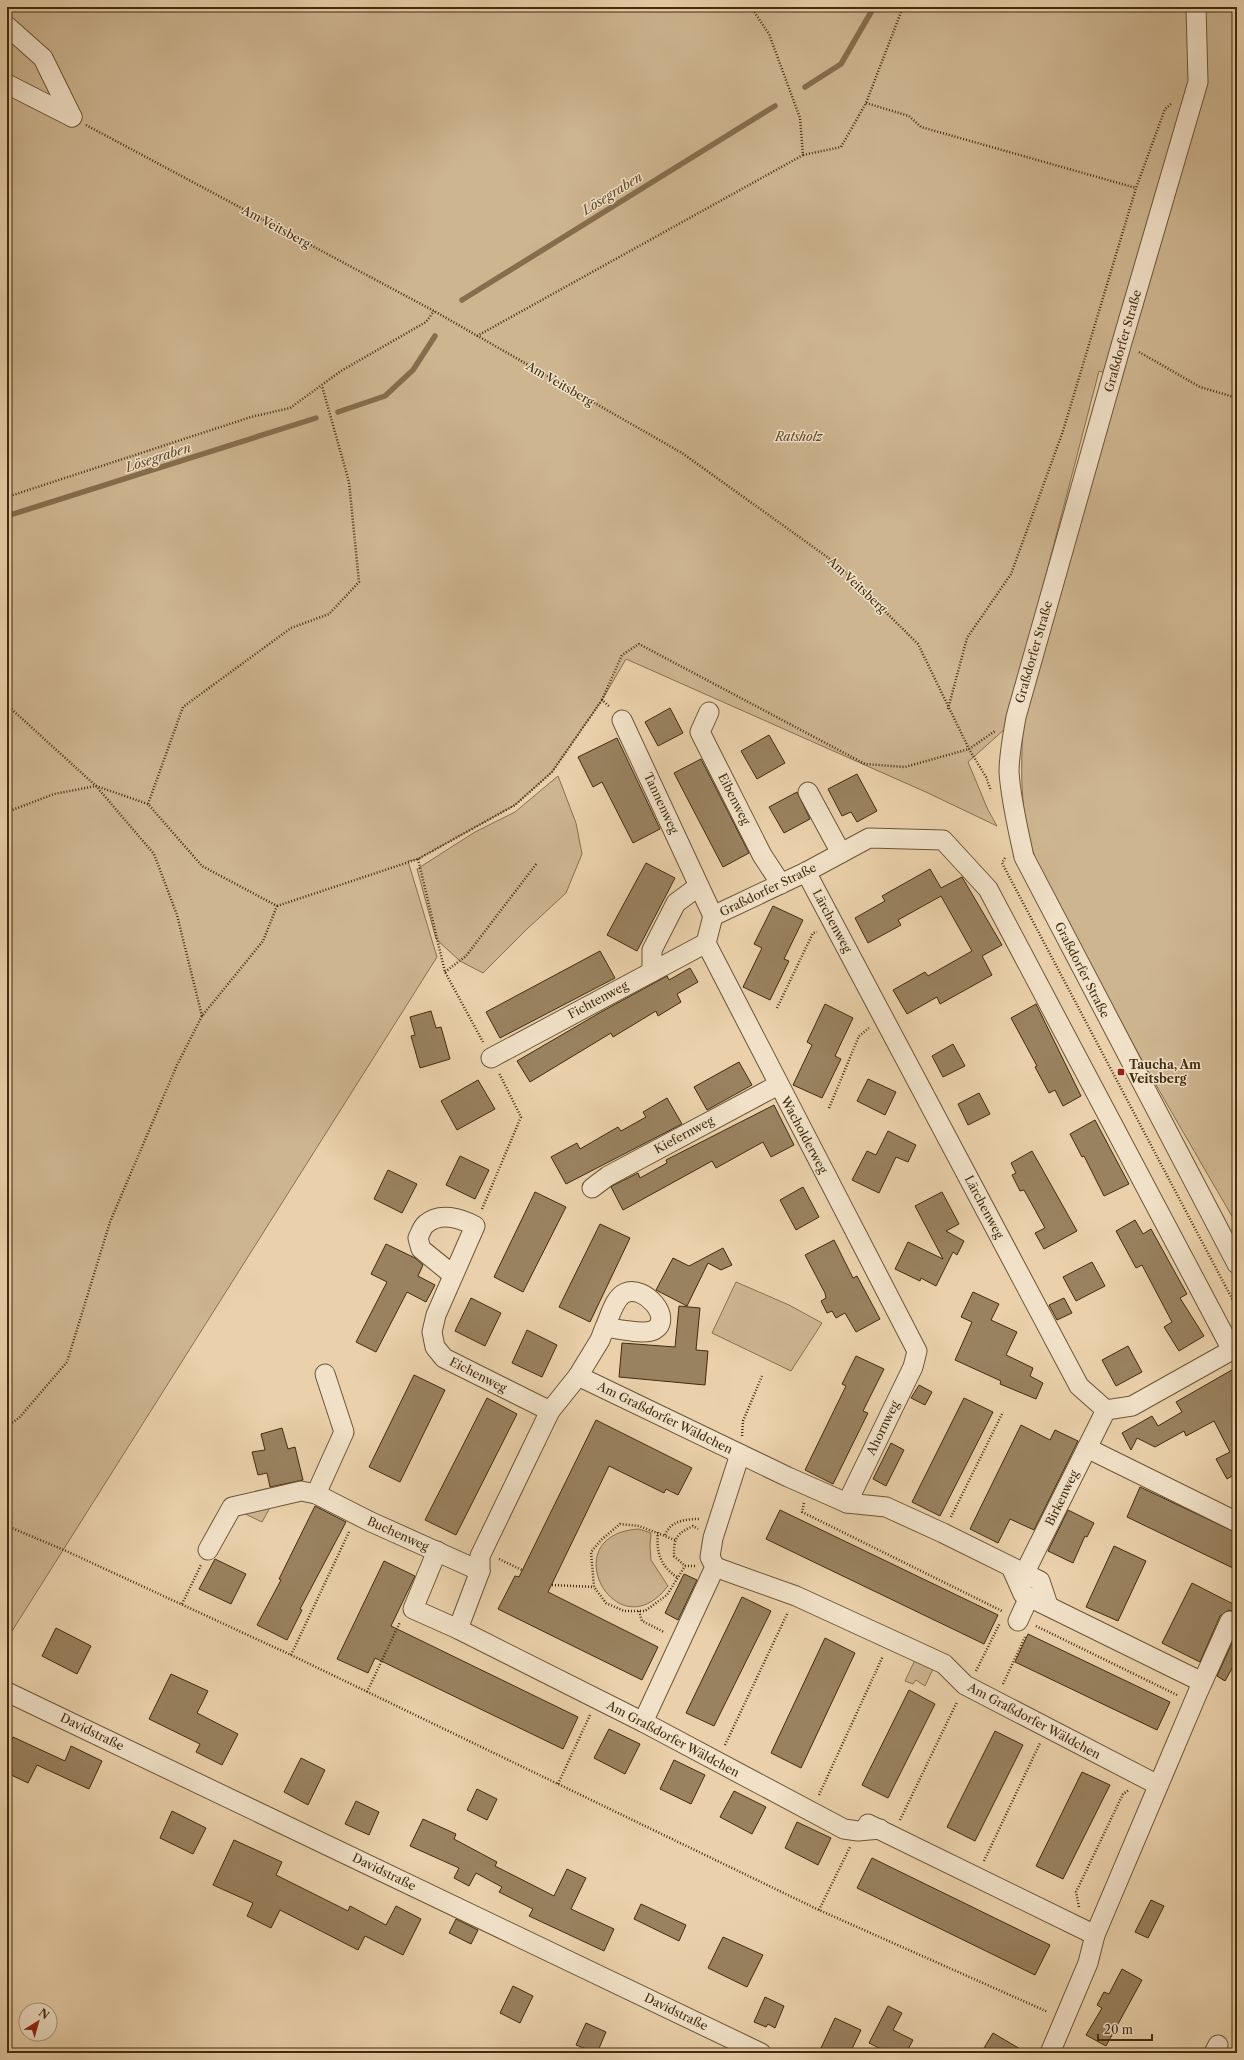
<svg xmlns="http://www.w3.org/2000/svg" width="1244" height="2060" font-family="'Libre Caslon Text',serif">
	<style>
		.green { fill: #cdb590; stroke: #887050 }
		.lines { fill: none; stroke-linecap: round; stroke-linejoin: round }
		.stream { stroke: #856d4d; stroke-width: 5.5 }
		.building { fill: #998260; stroke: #422c0f }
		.minor-casing { stroke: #6c5536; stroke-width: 21 }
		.path { stroke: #422c0f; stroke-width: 2.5; stroke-dasharray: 1 2; stroke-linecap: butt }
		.minor { stroke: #f1e1c8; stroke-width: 19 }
		.poi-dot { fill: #8f2418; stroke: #f1e1c8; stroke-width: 1.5 }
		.labels { text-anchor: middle; stroke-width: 3; stroke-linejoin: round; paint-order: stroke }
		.street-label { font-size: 12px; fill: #422c0f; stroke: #f1e1c8 }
		.park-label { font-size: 12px; font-style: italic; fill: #5e4729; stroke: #f1e1c8 }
		.poi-label { font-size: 12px; font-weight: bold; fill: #422c0f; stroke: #f1e1c8; text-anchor: start }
		.water-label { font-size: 13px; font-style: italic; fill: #5e4729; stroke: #f1e1c8 }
	</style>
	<rect width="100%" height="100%" fill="#ead1ab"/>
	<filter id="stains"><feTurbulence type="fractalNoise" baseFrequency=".005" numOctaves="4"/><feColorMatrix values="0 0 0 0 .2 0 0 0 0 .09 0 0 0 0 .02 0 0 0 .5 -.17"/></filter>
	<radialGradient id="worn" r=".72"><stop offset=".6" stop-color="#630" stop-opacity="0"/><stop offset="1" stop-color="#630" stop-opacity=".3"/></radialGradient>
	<g class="green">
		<path d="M7,7H1237V1225C1185,1135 1132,1046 1084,953C1065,918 1041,881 1030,842C1020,804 1021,766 1023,727L1116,377L1099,371L1006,728L968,762L988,810L997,826L928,793L626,659L602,700L552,772L515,805L418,859L408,861L437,957L7,1639Z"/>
		<polygon points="558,776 576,823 582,854 566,893 527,929 483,973 460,961 436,939 417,869 475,832 515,812"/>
		<polygon points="736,1282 789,1305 822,1323 791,1371 712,1333"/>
		<polygon points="272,1504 262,1522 241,1512"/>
		<path d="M639,1529L651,1533L650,1546L651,1560L668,1586C616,1654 552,1534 639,1529Z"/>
		<polygon points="915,1660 933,1669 925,1686 916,1680 913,1684 905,1681"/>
	</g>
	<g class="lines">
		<g class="stream">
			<polyline points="805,87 841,64 874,7"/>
			<polyline points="462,300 775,106"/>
			<polyline points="338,412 385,396 413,370 435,336"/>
			<polyline points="7,516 316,418"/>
		</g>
	</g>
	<g class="building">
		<polygon points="670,708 683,733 658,746 645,722"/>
		<polygon points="769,735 785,763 757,779 741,751"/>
		<polygon points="617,738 660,829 633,843 602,782 593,787 578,757"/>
		<polygon points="701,759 749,853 723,867 674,773"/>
		<polygon points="857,774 877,811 857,822 851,812 842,816 828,789"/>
		<polygon points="797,792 810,819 784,833 769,807"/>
		<polygon points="646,863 675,878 637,951 607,935"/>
		<polygon points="930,869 941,888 962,877 1002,945 982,956 992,975 940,1004 937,997 907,1014 893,990 925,972 928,976 972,951 941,896 898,920 901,925 868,943 855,918 885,901 882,896"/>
		<polygon points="773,906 803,920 784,959 789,961 770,1000 743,987 762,948 754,944"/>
		<polygon points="600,951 615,978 500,1038 486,1012"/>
		<polygon points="690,968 698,982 677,994 681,1002 658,1016 656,1011 613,1037 611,1033 530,1082 517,1061 601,1012 667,976 669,980"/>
		<polygon points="825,1004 853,1018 835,1056 841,1059 822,1098 793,1085 812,1045 807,1042"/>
		<polygon points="1036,1004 1081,1096 1063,1106 1055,1090 1049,1093 1035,1067 1037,1066 1011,1018"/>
		<polygon points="431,1011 436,1028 441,1027 450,1059 420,1068 411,1036 415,1035 410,1017"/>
		<polygon points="953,1044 965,1066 943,1077 932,1056"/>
		<polygon points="739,1062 752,1085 707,1110 694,1087"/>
		<polygon points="868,1079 896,1092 885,1115 857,1101"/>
		<polygon points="478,1080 495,1109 457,1130 441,1101"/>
		<polygon points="979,1093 990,1114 968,1125 958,1104"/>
		<polygon points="667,1098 682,1124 566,1184 551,1157 577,1143 580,1149 618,1127 621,1131 646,1117 643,1112"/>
		<polygon points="774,1105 794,1145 771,1157 763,1142 716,1168 712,1161 623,1210 611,1187 614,1185 638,1173 640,1178 667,1163 666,1160"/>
		<polygon points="1095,1120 1129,1184 1104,1196 1084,1156 1082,1157 1070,1134"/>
		<polygon points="888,1131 916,1145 908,1162 896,1157 879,1193 852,1180 867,1151 876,1155"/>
		<polygon points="1032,1151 1077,1231 1044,1249 1035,1233 1045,1228 1024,1190 1020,1191 1012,1175 1016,1173 1011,1163"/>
		<polygon points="460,1156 489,1170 475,1199 446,1185"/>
		<polygon points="388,1170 417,1184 402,1213 374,1199"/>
		<polygon points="803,1187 819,1217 796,1230 780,1200"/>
		<polygon points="535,1192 566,1207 523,1292 494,1277"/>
		<polygon points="942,1192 959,1224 946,1231 964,1241 957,1255 953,1252 936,1286 921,1278 920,1281 895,1269 908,1242 943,1259 915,1206"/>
		<polygon points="1135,1220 1143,1234 1151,1229 1187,1294 1180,1298 1204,1336 1179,1351 1164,1327 1172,1322 1142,1265 1136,1268 1116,1231"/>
		<polygon points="600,1224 630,1238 590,1322 559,1307"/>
		<polygon points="834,1240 853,1278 857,1276 880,1319 856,1332 845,1313 836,1318 832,1311 827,1313 821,1301 826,1298 825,1293 805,1255"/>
		<polygon points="386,1244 415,1258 423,1265 418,1276 435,1285 426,1302 407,1292 376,1352 356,1342 387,1282 371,1274"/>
		<polygon points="723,1248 732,1265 721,1270 708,1263 687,1306 656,1290 673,1258 689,1266"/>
		<polygon points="1092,1262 1105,1286 1076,1301 1063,1277"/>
		<polygon points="973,1292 999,1304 991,1320 1017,1332 1006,1355 1033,1368 1030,1376 1043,1383 1036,1399 1000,1384 1001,1381 955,1360 972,1322 961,1317"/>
		<polygon points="471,1298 501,1313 485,1346 455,1331"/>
		<polygon points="1064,1298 1072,1313 1057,1320 1049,1305"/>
		<polygon points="679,1306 700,1308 696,1350 708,1351 705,1385 619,1377 622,1343 675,1347"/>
		<polygon points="527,1330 557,1345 542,1377 512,1363"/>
		<polygon points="1128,1346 1142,1372 1116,1386 1102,1360"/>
		<polygon points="856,1356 884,1369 863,1411 868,1413 833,1484 805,1470 846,1386 842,1384"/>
		<polygon points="1237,1367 1237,1473 1227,1479 1216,1459 1230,1452 1214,1421 1186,1436 1184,1431 1155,1447 1137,1438 1131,1450 1122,1433 1152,1416 1158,1426 1182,1412 1176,1402"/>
		<polygon points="414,1375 445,1390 400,1482 369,1467"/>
		<polygon points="919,1385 932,1392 925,1405 911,1398"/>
		<polygon points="487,1398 517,1414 456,1535 425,1520"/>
		<polygon points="964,1398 993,1412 940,1516 912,1502"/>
		<polygon points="596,1420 692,1468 678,1495 666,1489 664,1493 609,1466 548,1592 658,1647 642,1680 498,1609 515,1576 519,1577"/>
		<polygon points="1021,1425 1050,1440 1055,1430 1078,1441 1034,1530 1010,1519 998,1543 970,1529"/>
		<polygon points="282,1428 288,1449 295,1447 303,1480 270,1487 267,1473 258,1475 252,1452 265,1450 261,1434"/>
		<polygon points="891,1443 904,1450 886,1486 873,1479"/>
		<polygon points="1140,1487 1237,1533 1237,1570 1127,1517"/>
		<polygon points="315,1506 346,1522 300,1609 302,1610 287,1640 257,1625 281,1580 279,1579"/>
		<polygon points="780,1510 998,1615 984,1644 766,1539"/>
		<polygon points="1068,1510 1094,1523 1087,1537 1085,1536 1073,1563 1048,1551"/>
		<polygon points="1114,1546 1146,1561 1118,1621 1086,1607"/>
		<polygon points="215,1559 246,1574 231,1604 199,1589"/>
		<polygon points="384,1561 415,1576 391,1626 578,1717 563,1749 375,1658 368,1673 337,1659"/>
		<polygon points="684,1574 697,1580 678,1620 665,1613"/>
		<polygon points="1192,1583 1237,1606 1237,1613 1229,1610 1220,1616 1200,1662 1162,1643"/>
		<polygon points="742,1597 771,1611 714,1726 686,1713"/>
		<polygon points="56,1628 91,1646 77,1674 42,1656"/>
		<polygon points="1237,1632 1237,1659 1225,1681 1217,1676"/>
		<polygon points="1028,1634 1170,1702 1157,1730 1015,1662"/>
		<polygon points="825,1638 855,1653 801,1768 771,1753"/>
		<polygon points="171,1674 208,1691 197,1713 238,1734 222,1765 196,1752 200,1744 149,1719"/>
		<polygon points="909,1690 935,1704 888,1798 862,1785"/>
		<polygon points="609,1729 640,1744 625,1774 594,1758"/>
		<polygon points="995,1731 1023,1745 975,1841 947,1827"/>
		<polygon points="13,1737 65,1761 71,1746 102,1761 89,1789 37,1765 28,1783 7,1773 7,1750"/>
		<polygon points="301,1758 325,1770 308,1805 284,1792"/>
		<polygon points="674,1760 705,1775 691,1804 660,1789"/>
		<polygon points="1082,1772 1110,1785 1063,1879 1036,1866"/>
		<polygon points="477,1789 497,1799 487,1820 467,1810"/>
		<polygon points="734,1791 766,1807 752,1834 720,1817"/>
		<polygon points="356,1801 379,1812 369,1835 345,1824"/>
		<polygon points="172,1811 206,1828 193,1854 160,1838"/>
		<polygon points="423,1819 456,1834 454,1839 497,1862 495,1866 554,1896 567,1869 586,1878 571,1909 614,1929 604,1951 529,1916 533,1909 499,1892 502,1887 476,1873 469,1886 454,1878 459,1868 410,1846"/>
		<polygon points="797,1822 831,1838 818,1865 785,1848"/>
		<polygon points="234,1840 282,1862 276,1875 348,1911 350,1906 386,1925 396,1906 421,1919 403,1955 365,1936 358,1950 280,1910 271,1928 247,1916 253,1903 213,1885"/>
		<polygon points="872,1858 1050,1945 1035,1975 857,1888"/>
		<polygon points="1151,1900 1164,1906 1148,1938 1135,1932"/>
		<polygon points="641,1904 686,1925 679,1941 634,1919"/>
		<polygon points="456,1919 478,1930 471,1944 449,1933"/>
		<polygon points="723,1937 763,1955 747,1987 708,1968"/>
		<polygon points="1122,1969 1142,1980 1106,2046 1086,2035 1102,2008 1097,2005 1104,1992 1109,1994"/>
		<polygon points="513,1986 533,1996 520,2023 500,2013"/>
		<polygon points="765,1997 784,2006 775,2028 768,2024 766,2027 754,2022"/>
		<polygon points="888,2006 902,2013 893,2030 913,2040 906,2053 889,2053 869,2043"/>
		<polygon points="835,2018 861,2030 850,2053 831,2053 821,2048"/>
		<polygon points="586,2023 606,2032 597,2053 576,2045"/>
		<polygon points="993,2033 1027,2053 981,2053"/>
	</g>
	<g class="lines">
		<g class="minor-casing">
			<g id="minor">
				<path d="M1196,7L1198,82L1122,342L1016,717C1013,735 1009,754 1009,772C1011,801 1018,829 1024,857L1237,1264"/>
				<polyline points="7,26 43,58 72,117"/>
				<polyline points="7,84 72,117"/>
				<polyline points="709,712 700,732 762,855 781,884"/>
				<polyline points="622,720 713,916"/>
				<polyline points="808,792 841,853"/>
				<polyline points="806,872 1079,1386 1106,1410"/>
				<polyline points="713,916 806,872 869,838 943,840 988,889 1232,1350 1237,1348"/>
				<polyline points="713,916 706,943 917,1351 913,1367 847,1503"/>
				<polyline points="652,972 652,950 676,903 699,886"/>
				<polyline points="491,1058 706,943"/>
				<polyline points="592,1188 608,1176 778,1085"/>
				<path d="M453,1275L421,1249L418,1238C420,1234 422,1227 426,1224C440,1212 460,1218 475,1226L436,1315L432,1332L435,1347L444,1358L550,1411"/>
				<path d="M578,1376L600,1340L605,1327C617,1329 644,1335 654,1330C674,1319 645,1284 625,1293C614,1298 610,1317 605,1327"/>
				<polyline points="1106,1410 1132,1406 1232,1350"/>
				<polyline points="1087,1448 1237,1522"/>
				<polyline points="316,1494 344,1432 325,1374"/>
				<polyline points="208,1550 232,1507 301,1491 316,1494 369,1521 480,1571"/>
				<polyline points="437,1551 413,1609 458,1629"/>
				<polyline points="715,1567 796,1596 944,1664 965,1685 1158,1785"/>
				<polyline points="1011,1567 1023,1594 1202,1682"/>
				<polyline points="1019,1584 1106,1410"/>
				<polyline points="1018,1621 1029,1597"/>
				<polyline points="7,1692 761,2053"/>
				<polyline points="643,1722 715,1567 710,1557 713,1538 740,1454"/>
				<polyline points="868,1824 1095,1935"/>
				<polyline points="880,1829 858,1831 844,1829 643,1722 458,1629 480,1571 480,1556 550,1411 578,1376 788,1477 847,1503 886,1507 943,1533 1040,1581 1048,1605"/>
				<polyline points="1050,2053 1088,1963 1095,1935 1198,1692 1230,1621"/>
				<polyline points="1214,2053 1218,2045"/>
			</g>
		</g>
		<g class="path">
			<polyline points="866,103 909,116 921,127 1136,188"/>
			<polyline points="86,125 434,311 682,453 837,564 918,644 969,749 986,777 991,791"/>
			<polyline points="803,155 841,147 866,103 903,7"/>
			<polyline points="477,336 803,155 800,118 769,34 751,7"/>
			<polyline points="1139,352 1200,387 1237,398"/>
			<polyline points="7,497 251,417 290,408 341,371 426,322 434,311"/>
			<polyline points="602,700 622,655 639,644 865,764 905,767 969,749 995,731"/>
			<polyline points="7,705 96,786 154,854 177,915 202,1016"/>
			<polyline points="948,709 967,638 1011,574 1063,431 1136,188 1165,109 1171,104"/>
			<polyline points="148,804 183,707 291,628 329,614 359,582 349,482 322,386"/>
			<polyline points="7,812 54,794 96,786 148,804 202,866 277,906 263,941 202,1016 177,1065 110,1222 67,1362 19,1418 7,1426"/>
			<polyline points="1005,858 1002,863 1237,1308"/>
			<polyline points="418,859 445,972 483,1042"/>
			<polyline points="277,906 418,859 515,805 552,772 602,700 610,707"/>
			<polyline points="445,972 466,956 537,863"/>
			<polyline points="777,1008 813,933 817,932"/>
			<polyline points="829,1108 859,1036 869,1028"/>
			<polyline points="482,1209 521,1117 499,1073"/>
			<polyline points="742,1436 743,1421 762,1376"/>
			<polyline points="804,1503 802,1512 1002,1611"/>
			<polyline points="951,1517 1003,1412"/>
			<polyline points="7,1526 64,1550 291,1655 819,1910 1048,2012"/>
			<path d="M658,1532C656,1552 660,1566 678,1578"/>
			<path d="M665,1535C671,1520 687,1519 700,1519"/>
			<polyline points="675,1540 639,1526 620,1524 601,1540 591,1552 594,1587 606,1603 624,1611 645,1611 667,1595 685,1566"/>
			<polyline points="499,1559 522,1570"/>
			<path d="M695,1566H685L674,1556C674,1538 676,1534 693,1526L698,1529"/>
			<polyline points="552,1585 594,1587"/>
			<polyline points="182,1604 201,1565"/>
			<polyline points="639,1611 642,1621 664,1632"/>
			<polyline points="1036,1626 1177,1695"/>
			<polyline points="291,1655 349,1532"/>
			<polyline points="976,1671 1000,1623"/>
			<polyline points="1003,1684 1025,1637"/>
			<polyline points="367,1692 400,1622"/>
			<polyline points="725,1745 788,1612"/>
			<polyline points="558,1784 590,1715"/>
			<polyline points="819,1795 883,1656"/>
			<polyline points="900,1820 957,1702"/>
			<polyline points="984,1861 1040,1743"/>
			<polyline points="1079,1907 1076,1892 1123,1794 1129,1790"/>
			<polyline points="819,1910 850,1847"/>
		</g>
		<use href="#minor" class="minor"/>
	</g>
	<rect class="poi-dot" x="1117" y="1068" width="8" height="8" rx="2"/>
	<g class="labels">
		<g class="street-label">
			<text transform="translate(276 227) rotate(28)" y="4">Am Veitsberg</text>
			<text transform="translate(1123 341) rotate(-74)" y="4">Graßdorfer Straße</text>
			<text transform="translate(560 384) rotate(30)" y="4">Am Veitsberg</text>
			<text transform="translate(857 585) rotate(43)" y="4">Am Veitsberg</text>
			<text transform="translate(1034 652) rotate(-74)" y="4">Graßdorfer Straße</text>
			<text transform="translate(734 799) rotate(63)" y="4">Eibenweg</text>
			<text transform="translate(661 803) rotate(65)" y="4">Tannenweg</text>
			<text transform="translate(768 890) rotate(-26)" y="4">Graßdorfer Straße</text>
			<text transform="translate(832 921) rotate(62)" y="4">Lärchenweg</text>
			<text transform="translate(1082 970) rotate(63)" y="4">Graßdorfer Straße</text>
			<text transform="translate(598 1000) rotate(-28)" y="4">Fichtenweg</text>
			<text transform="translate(684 1135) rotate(-28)" y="4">Kiefernweg</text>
			<text transform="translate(804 1135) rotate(62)" y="4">Wacholderweg</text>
			<text transform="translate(984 1207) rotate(62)" y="4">Lärchenweg</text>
			<text transform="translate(478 1375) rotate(27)" y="4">Eichenweg</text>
			<text transform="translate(665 1418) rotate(26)" y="4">Am Graßdorfer Wäldchen</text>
			<text transform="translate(883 1428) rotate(-64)" y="4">Ahornweg</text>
			<text transform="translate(1062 1498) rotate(-64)" y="4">Birkenweg</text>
			<text transform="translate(398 1534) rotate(24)" y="4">Buchenweg</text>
			<text transform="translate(1034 1721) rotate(28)" y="4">Am Graßdorfer Wäldchen</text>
			<text transform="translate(92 1732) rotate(26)" y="4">Davidstraße</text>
			<text transform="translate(673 1739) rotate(28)" y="4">Am Graßdorfer Wäldchen</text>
			<text transform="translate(384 1872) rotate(26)" y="4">Davidstraße</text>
			<text transform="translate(676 2012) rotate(26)" y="4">Davidstraße</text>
		</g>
		<g class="park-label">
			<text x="799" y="441">Ratsholz</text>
		</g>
		<g class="poi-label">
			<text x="1129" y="1069">Taucha, Am<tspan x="1129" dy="14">Veitsberg</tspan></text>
		</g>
		<g class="water-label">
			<text transform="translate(612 193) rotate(-32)" y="5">Lösegraben</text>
			<text transform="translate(158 457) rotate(-18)" y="5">Lösegraben</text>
		</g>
	</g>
	<rect width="1244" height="2060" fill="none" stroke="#ead1ab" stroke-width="24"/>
	<rect x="8" y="8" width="1228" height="2044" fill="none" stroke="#422c0f" stroke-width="2"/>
	<rect x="12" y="12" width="1220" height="2036" fill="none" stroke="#422c0f"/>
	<g transform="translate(38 2022) rotate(37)"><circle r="19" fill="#f1e1c8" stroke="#ab997e"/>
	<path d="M0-3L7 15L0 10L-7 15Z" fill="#8f2418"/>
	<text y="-6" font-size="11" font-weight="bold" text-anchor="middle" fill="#422c0f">N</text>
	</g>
	<path d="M1098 2034v6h54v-6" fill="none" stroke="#422c0f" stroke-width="2"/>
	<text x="1104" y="2034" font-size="12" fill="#422c0f" stroke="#f1e1c8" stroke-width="3" paint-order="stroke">20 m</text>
	<rect width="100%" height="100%" filter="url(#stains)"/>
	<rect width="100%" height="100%" fill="url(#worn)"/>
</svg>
